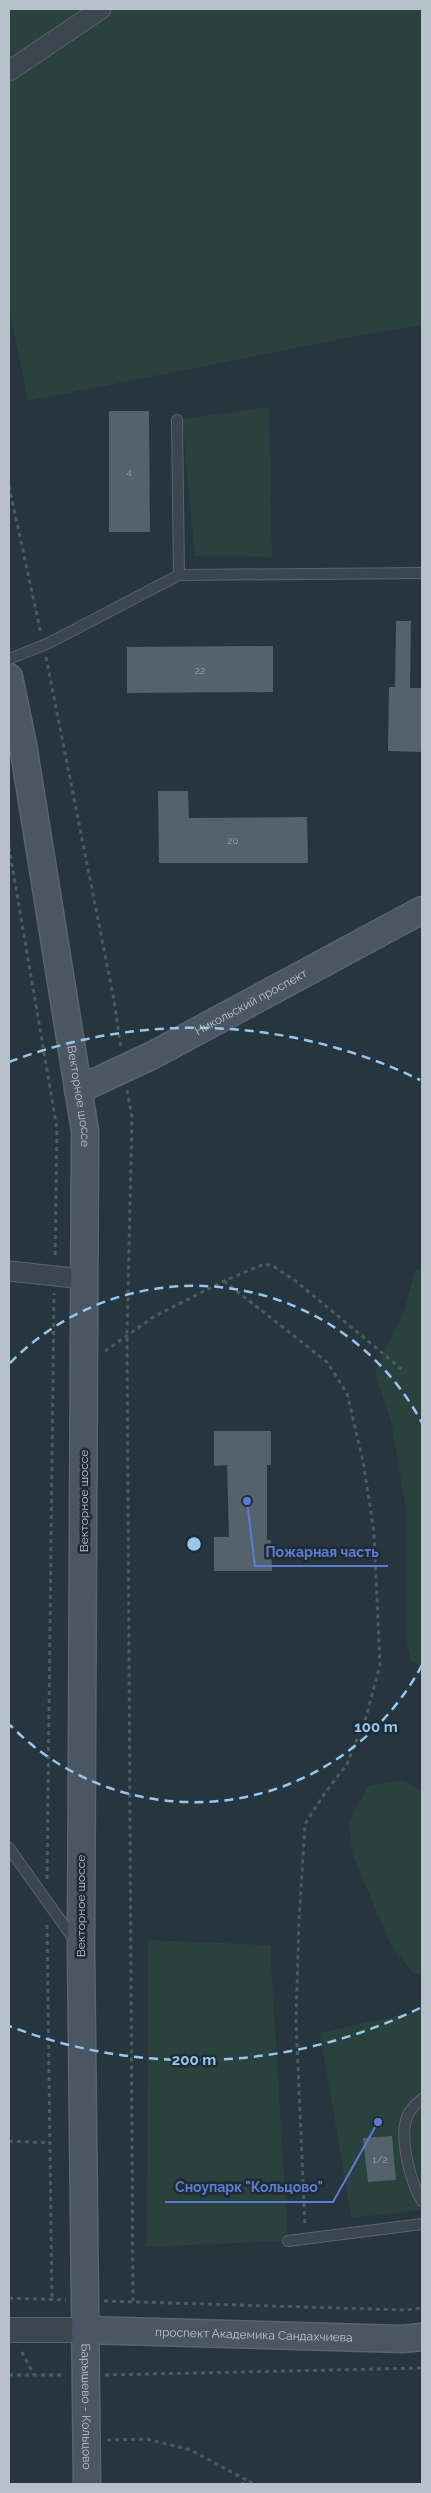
<svg xmlns="http://www.w3.org/2000/svg" width="431" height="2493" font-family="Raleway,sans-serif">
	<style>
		.green { fill: #2a413e }
		.building { fill: #53626b }
		.lines { fill: none; stroke-linecap: round; stroke-linejoin: round }
		.service-casing { stroke: #59646c; stroke-width: 12 }
		.minor-casing { stroke: #59646c; stroke-width: 21 }
		.tertiary-casing { stroke: #59646c; stroke-width: 26 }
		.secondary-casing { stroke: #59646c; stroke-width: 29 }
		.path { stroke: #495d5c; stroke-width: 3; stroke-dasharray: 4 4; stroke-linecap: butt }
		.service { stroke: #3b464e; stroke-width: 10 }
		.minor { stroke: #3b464e; stroke-width: 19 }
		.tertiary { stroke: #3b464e; stroke-width: 24 }
		.secondary { stroke: #4a5661; stroke-width: 26 }
		.ring { fill: none; stroke: #96c8ef; stroke-width: 2.5; stroke-dasharray: 9 6 }
		.labels { text-anchor: middle; stroke-width: 5; stroke-linejoin: round; paint-order: stroke }
		.number-label { font-size: 10px; fill: #9ea9b2 }
		.street-label { font-size: 12px; fill: #b7c1c9; stroke: #202b33 }
		.centre { fill: #96c8ef; stroke: #202b33; stroke-width: 2.5 }
		.ring-label { font-size: 15px; text-anchor: middle; font-weight: bold; fill: #96c8ef; stroke: #202b33; stroke-width: 5; stroke-linejoin: round; paint-order: stroke }
		.leader { fill: none; stroke: #5b7cd2; stroke-width: 2 }
		.callout-dot { fill: #5b7cd2; stroke: #202b33; stroke-width: 2 }
		.callout-label { font-size: 14px; text-anchor: middle; font-weight: bold; fill: #5b7cd2; stroke: #202b33; stroke-width: 5; stroke-linejoin: round; paint-order: stroke }
	</style>
	<rect width="100%" height="100%" fill="#27353e"/>
	<g class="green">
		<polygon points="9,9 422,9 422,325 367,334 28,401 9,308"/>
		<polygon points="269,407 272,557 195,556 182,419"/>
		<polygon points="415,1270 422,1270 422,1667 411,1661 407,1643 407,1516 392,1425 375,1372 405,1309"/>
		<polygon points="404,1780 422,1792 422,1976 414,1974 391,1945 353,1856 348,1824 369,1785"/>
		<polygon points="148,1940 270,1945 288,2241 147,2247"/>
		<polygon points="422,2010 422,2210 351,2218 320,2033"/>
	</g>
	<g class="building">
		<polygon points="109,411 149,411 150,532 109,532"/>
		<polygon points="396,621 411,621 410,688 422,688 422,752 388,751 389,687 395,687"/>
		<polygon points="273,646 273,692 127,693 127,647"/>
		<polygon points="158,791 188,791 189,818 307,817 308,863 159,863"/>
		<polygon points="214,1431 271,1431 271,1465 267,1465 267,1540 271,1540 272,1571 214,1571 214,1537 229,1537 227,1465 214,1466"/>
		<polygon points="392,2136 396,2180 368,2182 363,2138"/>
	</g>
	<g class="lines">
		<g class="service-casing">
			<g id="service">
				<polyline points="177,420 179,575"/>
				<polyline points="9,659 49,643 179,575 422,573"/>
				<polyline points="9,1848 76,1942"/>
				<path d="M422,2099C415,2105 408,2111 406,2120C400,2141 411,2184 422,2201"/>
				<polyline points="288,2241 422,2224"/>
			</g>
		</g>
		<g class="minor-casing">
			<g id="minor">
				<polyline points="9,71 101,9"/>
				<polyline points="9,1271 84,1279"/>
			</g>
		</g>
		<g class="tertiary-casing">
			<polyline id="tertiary" points="9,2330 85,2330"/>
		</g>
		<g class="secondary-casing">
			<g id="secondary">
				<path id="s1" d="M9,677L23,745L85,1131L81,1949L87,2484"/>
				<path id="s2" d="M78,1090L153,1055L422,910"/>
				<path id="s3" d="M85,2330L402,2339L422,2337"/>
			</g>
		</g>
		<g class="path">
			<polyline points="9,486 41,634"/>
			<polyline points="46,657 114,1000 121,1049"/>
			<polyline points="9,847 57,1129 55,1259"/>
			<polyline points="127,1090 132,1117 127,1336 133,2301"/>
			<polyline points="224,1281 327,1362 347,1393 363,1461 374,1532 380,1665 366,1717 347,1764 325,1793 305,1824 299,1921 296,2021 305,2227"/>
			<polyline points="105,1351 155,1316 224,1281 264,1264 273,1266 297,1282 405,1372"/>
			<polyline points="47,1879 54,1293"/>
			<polyline points="47,1925 52,2300"/>
			<polyline points="9,2141 50,2143"/>
			<polyline points="9,2298 66,2300"/>
			<polyline points="104,2301 405,2310 422,2308"/>
			<polyline points="22,2352 34,2375"/>
			<polyline points="9,2375 64,2375"/>
			<polyline points="105,2375 422,2368"/>
			<polyline points="107,2440 147,2439 191,2450 250,2482"/>
			<polyline points="241,2484 250,2482 254,2484"/>
		</g>
		<use href="#service" class="service"/>
		<use href="#minor" class="minor"/>
		<use href="#tertiary" class="tertiary"/>
		<use href="#secondary" class="secondary"/>
	</g>
	<g class="ring">
		<path d="M422 1665A258 258 0 0 1 10 1725M10 1363A258 258 0 0 1 422 1423"/>
		<path d="M420 2008A516 516 0 0 1 9 2026M9 1062A516 516 0 0 1 420 1080"/>
	</g>
	<g class="labels">
		<g class="number-label">
			<text x="129" y="475">4</text>
			<text x="200" y="674">22</text>
			<text x="233" y="844">20</text>
			<text x="380" y="2163">1/2</text>
		</g>
		<g class="street-label">
			<text dy="4" stroke="none"><textPath href="#s2" startOffset="194">Никольский проспект</textPath></text>
			<text dy="4" stroke="none"><textPath href="#s1" startOffset="425">Векторное шоссе</textPath></text>
			<text transform="translate(84 1501) rotate(-90)" y="4">Векторное шоссе</text>
			<text transform="translate(81 1906) rotate(-90)" y="4">Векторное шоссе</text>
			<text dy="4" stroke="none"><textPath href="#s3" startOffset="169">проспект Академика Сандахчиева</textPath></text>
			<text dy="4" stroke="none"><textPath href="#s1" startOffset="1736">Барышево - Кольцово</textPath></text>
		</g>
	</g>
	<circle cx="194" cy="1544" r="8" class="centre"/>
	<g class="ring-label">
		<text x="376" y="1732">100 m</text>
		<text x="194" y="2065">200 m</text>
	</g>
	<path class="leader" d="M247 1501L255 1566H388M378 2122L333 2202H165"/>
	<g class="callout-dot">
		<circle cx="247" cy="1501" r="5"/>
		<circle cx="378" cy="2122" r="5"/>
	</g>
	<g class="callout-label">
		<text x="322" y="1557">Пожарная часть</text>
		<text x="249" y="2192">Сноупарк "Кольцово"</text>
	</g>
	<rect width="431" height="2493" fill="none" stroke="#b7c1c9" stroke-width="20"/>
</svg>
